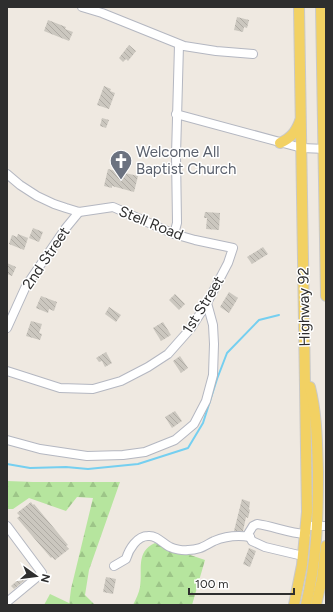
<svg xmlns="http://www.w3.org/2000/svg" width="333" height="612" font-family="Figtree,sans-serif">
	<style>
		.forest { fill: url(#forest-firs) }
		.park { fill: #b6e59e }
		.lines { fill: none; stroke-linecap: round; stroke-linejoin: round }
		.stream { stroke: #75cff0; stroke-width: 2 }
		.building { fill: url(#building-back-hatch) }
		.minor-casing { stroke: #b4b7c1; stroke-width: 10 }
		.major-casing { stroke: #c9c9c9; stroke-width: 12 }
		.minor { stroke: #fff; stroke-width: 8 }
		.major { stroke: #f2d163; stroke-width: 10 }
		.labels { text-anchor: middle; stroke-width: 3; stroke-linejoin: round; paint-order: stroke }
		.worship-label { font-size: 15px; fill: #5b616d; stroke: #fff; text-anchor: start }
		.street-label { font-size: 15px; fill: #2e2e2e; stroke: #fff }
	</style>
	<defs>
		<pattern id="forest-firs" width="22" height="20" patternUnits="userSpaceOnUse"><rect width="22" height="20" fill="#b6e59e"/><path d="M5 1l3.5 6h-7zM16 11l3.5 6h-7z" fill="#9dc588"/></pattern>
		<pattern id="building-back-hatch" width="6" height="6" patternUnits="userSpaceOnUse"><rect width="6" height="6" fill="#cbc7bf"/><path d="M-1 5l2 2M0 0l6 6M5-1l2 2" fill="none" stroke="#afaba4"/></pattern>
	</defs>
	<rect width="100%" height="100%" fill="#efe9e1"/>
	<g class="forest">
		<polygon points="7,481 33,482 120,482 89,570 85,595 95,605 69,605 71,589 93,498 77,497 66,511 29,498 13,509 7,509"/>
		<path d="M155,543L205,560L192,605H133C136,599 139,593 140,587C143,570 135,552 155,543Z"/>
	</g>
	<polygon class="park" points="50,594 69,603 69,605 44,605"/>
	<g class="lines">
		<polyline class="stream" points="7,464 30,468 66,467 88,469 138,464 188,448 203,423 217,379 227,353 259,320 279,315"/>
	</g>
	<g class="building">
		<polygon points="237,17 249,20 247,28 244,27 243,32 234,30"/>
		<polygon points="48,20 66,27 65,29 73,32 69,41 44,31"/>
		<polygon points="129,45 136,51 128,61 126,59 123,62 119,58"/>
		<polygon points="104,86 111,89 110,91 115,93 109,109 97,105"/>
		<polygon points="102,118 109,120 106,128 100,126"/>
		<polygon points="108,169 138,176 134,192 112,186 112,188 104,186"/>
		<polygon points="205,212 220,213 219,230 206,229 207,218 204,218"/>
		<polygon points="33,228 43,232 39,242 29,238"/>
		<polygon points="18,234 28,238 24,250 9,244 12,235 17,237"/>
		<polygon points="263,247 268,254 252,264 247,257"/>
		<polygon points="7,263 16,267 12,276 7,274"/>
		<polygon points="229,292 238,298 229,313 220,307"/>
		<polygon points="175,294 185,304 179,310 169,300"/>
		<polygon points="41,296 57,302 54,311 49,309 48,313 36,308"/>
		<polygon points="109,307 121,315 116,322 105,314"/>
		<polygon points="31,321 42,324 39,333 42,334 40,340 26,336"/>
		<polygon points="163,322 171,335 161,341 153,328"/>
		<polygon points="106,352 112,363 105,367 102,361 99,362 96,358"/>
		<polygon points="180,356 188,368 181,373 173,361"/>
		<polygon points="175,411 182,421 172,428 165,417"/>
		<polygon points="242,499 250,502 249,509 250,510 248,518 246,517 243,531 234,531"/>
		<polygon points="31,502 33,505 34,504 68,545 66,546 69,549 55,560 52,557 51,558 17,518 20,516 17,513"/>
		<polygon points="249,548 256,551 250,567 243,564"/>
		<polygon points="27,572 30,576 14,589 11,586"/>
		<polygon points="106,577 116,579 113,594 103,592"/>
	</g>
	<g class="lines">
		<g class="minor-casing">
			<g id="minor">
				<polyline points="82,7 102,13 184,46 216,51 253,54"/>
				<polyline points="176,114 302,148 326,149"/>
				<polyline points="7,174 20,185 37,196 54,204 66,208 79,212 113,207 174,234 195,240 233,248 228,263 207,303 191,328 168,354 148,367 121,381 93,389 60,388 7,371"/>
				<polyline points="174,234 177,223 176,155 179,45"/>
				<polyline points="7,328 26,286 65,229 79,212"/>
				<polyline points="7,440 40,449 87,456 123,455 145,452 175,440 194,424 206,401 213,375 214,344 213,325 207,303"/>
				<polyline points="7,526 42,573 7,602"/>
				<polyline points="311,526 326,526"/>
				<path d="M303,556L265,547L252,541L248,534L253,526L257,524C273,526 288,533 306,534"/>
				<path d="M114,566L126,559C129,549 137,536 148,536C157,535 163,544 170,547C174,549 183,551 188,550C200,550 204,546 214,541C226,536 237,535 250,537"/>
			</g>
		</g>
		<g class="major-casing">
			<g id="major">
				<polyline points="321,7 326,296"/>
				<path d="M280,143C291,138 296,132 300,121"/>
				<polyline points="294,605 302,565 307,512 299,7"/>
				<path d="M306,605C317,559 318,519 318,472C317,443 317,415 310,387"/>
				<polyline points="316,605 322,579 326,546"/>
			</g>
		</g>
		<use href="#minor" class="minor"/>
		<use href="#major" class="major"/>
	</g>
	<defs>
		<g id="church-pin" transform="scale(1.15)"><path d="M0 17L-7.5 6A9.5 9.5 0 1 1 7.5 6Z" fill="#6b7280" stroke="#fff"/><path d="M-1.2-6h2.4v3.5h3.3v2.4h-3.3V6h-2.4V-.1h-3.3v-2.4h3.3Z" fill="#fff"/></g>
	</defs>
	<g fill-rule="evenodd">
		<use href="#church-pin" x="121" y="161"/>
	</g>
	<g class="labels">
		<g class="worship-label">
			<text x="136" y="157">Welcome All<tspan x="136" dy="17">Baptist Church</tspan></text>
		</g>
		<g class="street-label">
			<text transform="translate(151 223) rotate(22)" y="5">Stell Road</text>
			<text transform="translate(46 258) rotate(-56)" y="5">2nd Street</text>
			<text transform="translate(203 305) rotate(-58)" y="5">1st Street</text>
			<text transform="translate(304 307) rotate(-91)" y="5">Highway 92</text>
		</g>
	</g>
	<rect width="333" height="612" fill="none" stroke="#2e2e2e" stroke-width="16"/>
	<g transform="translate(36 576) rotate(104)" stroke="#ffffff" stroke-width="3" paint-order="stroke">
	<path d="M0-3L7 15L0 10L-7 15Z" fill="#2e2e2e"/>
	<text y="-6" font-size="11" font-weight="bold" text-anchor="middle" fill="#2e2e2e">N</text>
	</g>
	<path d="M189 588v6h105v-6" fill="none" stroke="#2e2e2e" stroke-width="2"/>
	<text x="195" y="588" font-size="12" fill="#2e2e2e" stroke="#ffffff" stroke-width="3" paint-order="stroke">100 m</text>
</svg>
